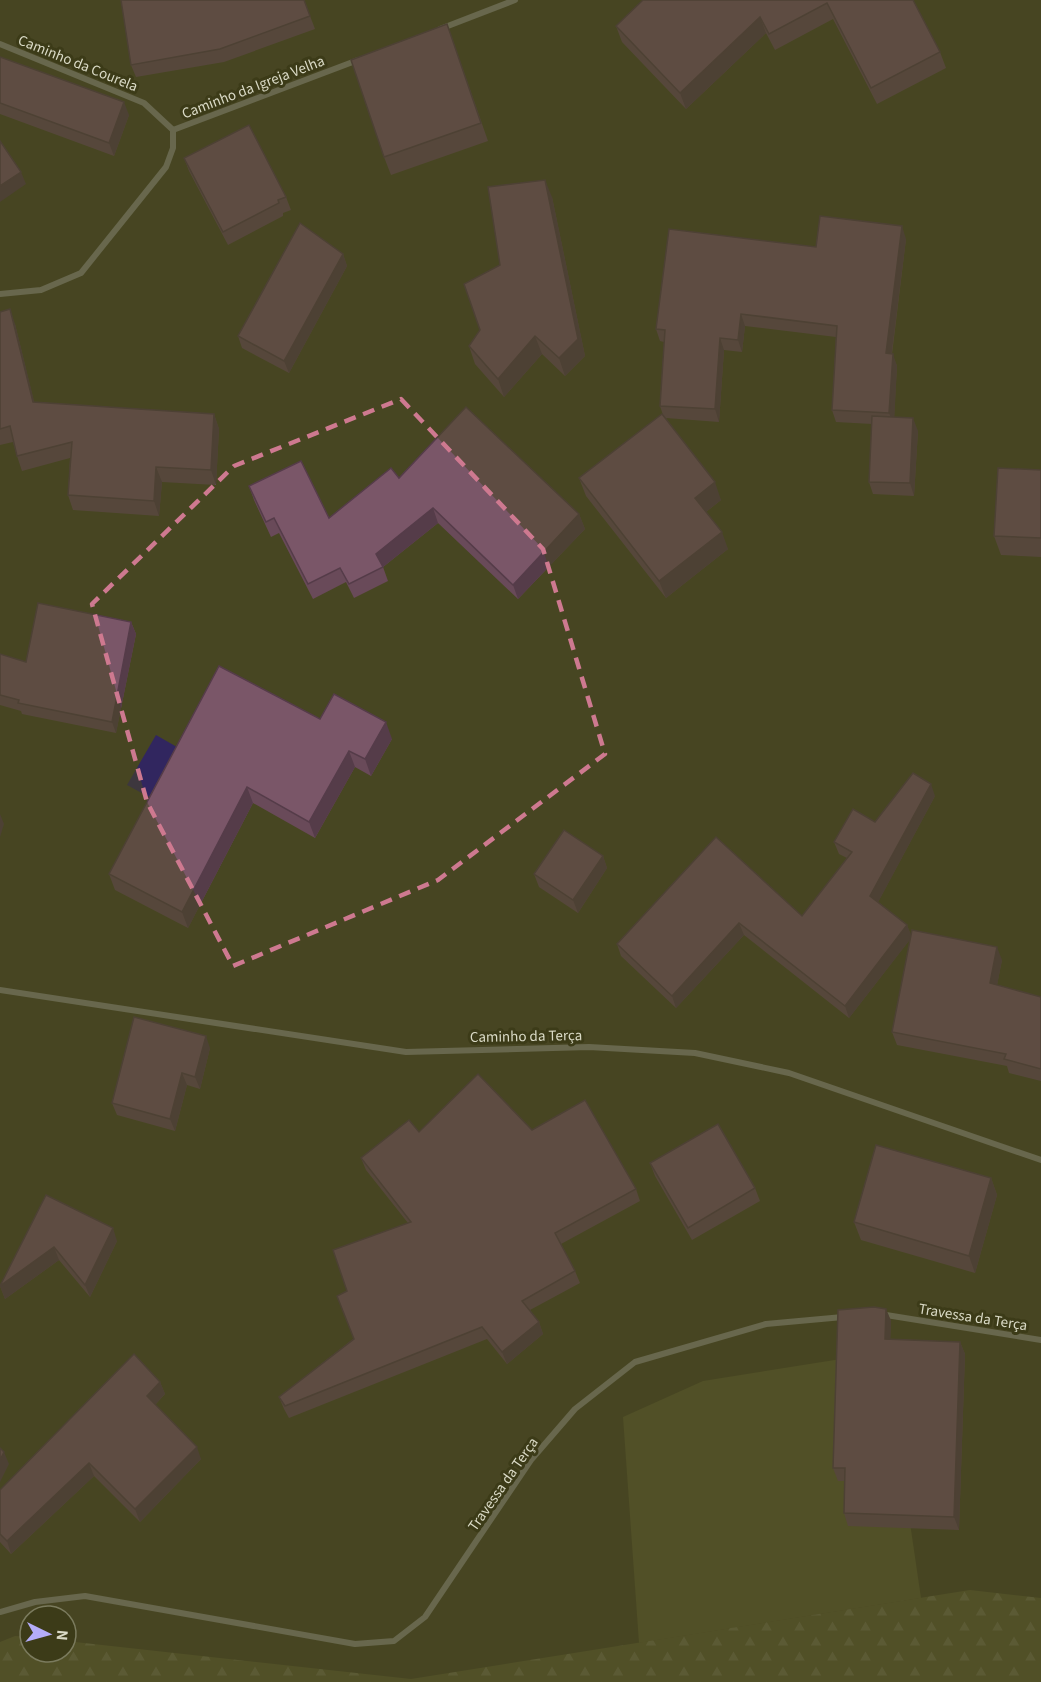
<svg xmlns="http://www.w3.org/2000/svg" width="1041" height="1682" font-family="'Source Sans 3',sans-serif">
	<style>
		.grass { fill: #5e5d2d }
		.forest { fill: url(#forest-firs) }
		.water { fill: #31265f }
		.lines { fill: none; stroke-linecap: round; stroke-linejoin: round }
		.street { stroke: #909080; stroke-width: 6 }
		.wall { fill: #694a59 }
		.shaded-wall { fill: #553c49 }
		.building { fill: #7a5668; stroke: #553c49; stroke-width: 1.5 }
		.marked { fill: none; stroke: #ce7990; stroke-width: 4.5; stroke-dasharray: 12 8; stroke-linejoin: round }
		.labels { text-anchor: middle; stroke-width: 6; stroke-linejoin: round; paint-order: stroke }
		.street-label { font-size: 15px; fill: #dadac6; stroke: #3c3b18 }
	</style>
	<defs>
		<pattern id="forest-firs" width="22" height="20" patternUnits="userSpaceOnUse" patternTransform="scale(1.5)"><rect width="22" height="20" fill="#5e5d2d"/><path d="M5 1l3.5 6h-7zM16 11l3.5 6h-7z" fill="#74744a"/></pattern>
	</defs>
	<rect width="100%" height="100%" fill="#474622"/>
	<polygon class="grass" points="885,1352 921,1598 639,1643 623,1417 703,1381"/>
	<polygon class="forest" points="970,1590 1041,1598 1041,1682 0,1682 0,1642 15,1636 30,1637 30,1652 66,1652 66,1641 411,1679"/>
	<polygon class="water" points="156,735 177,747 149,797 127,785"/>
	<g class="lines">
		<g class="street">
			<polyline points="440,29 515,0"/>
			<polyline points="0,44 144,103 173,130"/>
			<polyline points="173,130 358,60"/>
			<polyline points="0,294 41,290 81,273 166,167 173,148 173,130"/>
			<polyline points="0,990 406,1052 589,1047 695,1053 789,1073 1041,1160"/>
			<polyline points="880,1314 1041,1340"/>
			<polyline points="0,1612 35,1602 85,1596 355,1644 394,1641 425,1617 531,1460 575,1409 635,1362 766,1324 843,1317"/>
		</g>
	</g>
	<g class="wall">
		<polygon points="304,0 315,29 224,62 136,77 131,65"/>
		<polygon points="643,0 913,0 940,52 946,68 877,104 833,19 775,50 766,33 686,109 622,42 616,26"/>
		<polygon points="447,24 488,141 391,175 384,157"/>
		<polygon points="0,57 129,115 114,156 0,114"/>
		<polygon points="184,158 286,197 291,210 283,213 283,216 228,245 189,171"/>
		<polygon points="552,197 585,356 565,376 542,354 504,397 475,364 469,346 480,330 500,265"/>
		<polygon points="906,239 892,354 897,366 894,417 918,431 914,496 873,494 869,482 872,424 836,422 832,410 836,337 745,326 742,352 724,350 719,422 666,418 721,500 706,512 728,549 666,598 586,496 579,478 663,415 660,406 664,342 660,341 656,329 816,247"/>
		<polygon points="343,254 347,266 289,373 242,348 238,336"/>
		<polygon points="0,312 15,324 34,402 214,414 219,429 216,485 162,482 159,516 73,510 68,495 70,458 22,471 17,456 13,442 0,445"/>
		<polygon points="1041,470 1041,557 1001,555 994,536"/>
		<polygon points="399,478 579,514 585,529 518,599 438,523 383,567 388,581 354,598 346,582 313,599 279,533 271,537 254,500 249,486 329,518"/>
		<polygon points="131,622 136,634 116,733 22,714 21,711 0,705 0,654 26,662"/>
		<polygon points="320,719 392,739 371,776 355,767 315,838 253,803 188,928 115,890 109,874"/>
		<polygon points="935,796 878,902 907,925 911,936 1002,960 997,985 1041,997 1041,1081 1009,1073 1007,1066 897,1045 892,1032 911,938 849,1018 744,935 676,1008 621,956 617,944 716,837 802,916 847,858 839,854 834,842 875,822"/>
		<polygon points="603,856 607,868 578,913 539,887 534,874"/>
		<polygon points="210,1048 200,1089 187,1085 175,1131 117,1115 112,1103"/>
		<polygon points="532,1130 636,1189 640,1201 561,1244 575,1271 580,1283 530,1310 539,1322 543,1334 507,1364 487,1339 289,1418 284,1409 279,1397 353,1339 347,1291 408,1223 366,1170 361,1158 419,1132"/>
		<polygon points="650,1163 755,1188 760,1201 692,1240 655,1176"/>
		<polygon points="991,1178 997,1195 975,1273 861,1240 854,1222"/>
		<polygon points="46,1195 117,1241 90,1297 59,1260 5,1299 0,1286"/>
		<polygon points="886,1309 891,1321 890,1339 960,1342 965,1354 959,1530 848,1526 844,1513 845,1481 838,1481 833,1468"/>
		<polygon points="160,1382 165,1394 155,1405 201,1459 140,1522 94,1476 11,1554 0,1542 0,1490"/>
	</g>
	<g class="shaded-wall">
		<polygon points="760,17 766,33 686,109 680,93"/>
		<polygon points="124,102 129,115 114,156 109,143"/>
		<polygon points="21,172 26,184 0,202 0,186"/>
		<polygon points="545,180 552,197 585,356 565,376 559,358"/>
		<polygon points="902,226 906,239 890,366 886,353"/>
		<polygon points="343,254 347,266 289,373 284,361"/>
		<polygon points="10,309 15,324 38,417 33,402"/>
		<polygon points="741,314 745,326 742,352 738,340"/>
		<polygon points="535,336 542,354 504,397 498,379"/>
		<polygon points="720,338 724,350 719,422 715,409"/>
		<polygon points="893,354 897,366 894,425 889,413"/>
		<polygon points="214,414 219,429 216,485 211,470"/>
		<polygon points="913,418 918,431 914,496 910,483"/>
		<polygon points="156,467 162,482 159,516 154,501"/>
		<polygon points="715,482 721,500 702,515 695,498"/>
		<polygon points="433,508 438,523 383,567 376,554"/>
		<polygon points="579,514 585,529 518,599 513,585"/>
		<polygon points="722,532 728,549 666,598 659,581"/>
		<polygon points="131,622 136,634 116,733 112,722"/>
		<polygon points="386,722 392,739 371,776 365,759"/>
		<polygon points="349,751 355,767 315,838 309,822"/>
		<polygon points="931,784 935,796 875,908 870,896"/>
		<polygon points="247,787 253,803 188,928 182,912"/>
		<polygon points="0,814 4,824 0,837"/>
		<polygon points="603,856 607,868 578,913 573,900"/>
		<polygon points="739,923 744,935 676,1008 672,996"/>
		<polygon points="907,925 912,937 849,1018 845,1006"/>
		<polygon points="997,947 1002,960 995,996 990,983"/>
		<polygon points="206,1036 210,1048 200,1089 195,1077"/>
		<polygon points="182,1073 187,1085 175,1131 170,1119"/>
		<polygon points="991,1178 997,1195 975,1273 969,1256"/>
		<polygon points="113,1228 117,1241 90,1297 85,1285"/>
		<polygon points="54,1247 59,1260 5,1299 0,1286"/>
		<polygon points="886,1309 891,1321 890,1352 885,1339"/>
		<polygon points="539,1322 543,1334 507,1364 502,1352"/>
		<polygon points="960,1342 965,1354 959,1530 954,1517"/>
		<polygon points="160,1382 165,1394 151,1409 147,1396"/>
		<polygon points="197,1447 201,1459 140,1522 135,1509"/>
		<polygon points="4,1452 9,1464 0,1482 0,1460"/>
		<polygon points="89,1463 94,1476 11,1554 7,1541"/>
	</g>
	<g class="building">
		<polygon points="121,0 304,0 310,16 220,49 131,65"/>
		<polygon points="643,0 913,0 940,52 871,88 827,3 769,34 760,17 680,93 616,26"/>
		<polygon points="447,24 481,123 384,157 351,60"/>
		<polygon points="0,57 124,102 109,143 0,103"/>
		<polygon points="249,125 286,197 278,200 279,203 223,232 184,158"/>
		<polygon points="0,141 21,172 0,186"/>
		<polygon points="545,180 578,339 559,358 535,336 498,379 469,346 480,330 464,284 500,265 488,187"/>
		<polygon points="820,216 902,226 886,353 893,354 889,413 832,410 837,326 741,314 738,340 720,338 715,409 660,406 665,330 656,329 669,229 816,247"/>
		<polygon points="300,223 343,254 284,361 238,336"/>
		<polygon points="10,309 33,402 214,414 211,470 156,467 154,501 68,495 72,442 17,456 10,426 0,429 0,312"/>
		<polygon points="466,407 579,514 513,585 433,508 376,554 383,567 349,584 340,568 308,584 274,518 266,522 249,486 301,461 329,518 391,468 399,478"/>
		<polygon points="662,414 715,482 695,498 722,532 659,581 579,478"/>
		<polygon points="872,416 913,418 910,483 869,482"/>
		<polygon points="998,468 1041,470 1041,538 994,536"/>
		<polygon points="38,603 131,622 112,722 18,703 19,700 0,695 0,654 26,662"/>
		<polygon points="219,666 320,719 334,694 386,722 365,759 349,751 309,822 247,787 182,912 109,874"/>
		<polygon points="913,773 931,784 870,896 907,925 845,1006 739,923 672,996 617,944 716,837 802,916 852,852 834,842 853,809 875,822"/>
		<polygon points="564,830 603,856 573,900 534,874"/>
		<polygon points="912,930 997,947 990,983 1041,997 1041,1069 1004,1059 1006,1054 892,1032"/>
		<polygon points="134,1017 206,1036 195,1077 182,1073 170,1119 112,1103"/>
		<polygon points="478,1074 532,1130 585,1100 636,1189 555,1233 575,1271 522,1301 539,1322 502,1352 482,1327 285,1406 279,1397 354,1339 337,1296 347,1291 333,1250 411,1222 361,1158 409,1120 419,1132"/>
		<polygon points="718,1124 755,1188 688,1228 650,1163"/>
		<polygon points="876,1145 991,1178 969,1256 854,1222"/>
		<polygon points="46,1195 113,1228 85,1285 54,1247 0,1286"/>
		<polygon points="874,1307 886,1309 885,1339 960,1342 954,1517 844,1513 845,1468 833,1468 838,1310"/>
		<polygon points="134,1354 160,1382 147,1396 197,1447 135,1509 89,1463 7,1541 0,1534 0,1490"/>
		<polygon points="0,1448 4,1452 0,1460"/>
	</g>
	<path d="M0 0H1041V1682H0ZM401,399L543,549L605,754L438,880L233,966L147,802L92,604L234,466Z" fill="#474622" fill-opacity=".55" fill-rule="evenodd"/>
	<path class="marked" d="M401,399L543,549L605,754L438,880L233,966L147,802L92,604L234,466Z"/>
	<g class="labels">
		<g class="street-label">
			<text transform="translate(78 63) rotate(22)" y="5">Caminho da Courela</text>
			<text transform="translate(253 87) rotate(-21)" y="5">Caminho da Igreja Velha</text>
			<text transform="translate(526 1036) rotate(-1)" y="5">Caminho da Terça</text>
			<text transform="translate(973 1317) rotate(9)" y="5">Travessa da Terça</text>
			<text transform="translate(503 1484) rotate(-55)" y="5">Travessa da Terça</text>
		</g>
	</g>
	<g transform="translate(48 1634) rotate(95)"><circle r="28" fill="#3c3b18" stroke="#7b7b5e" stroke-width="1.5"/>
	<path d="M0-4.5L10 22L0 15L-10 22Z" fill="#b4acf9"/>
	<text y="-9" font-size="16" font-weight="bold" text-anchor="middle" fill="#dadac6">N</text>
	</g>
</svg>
